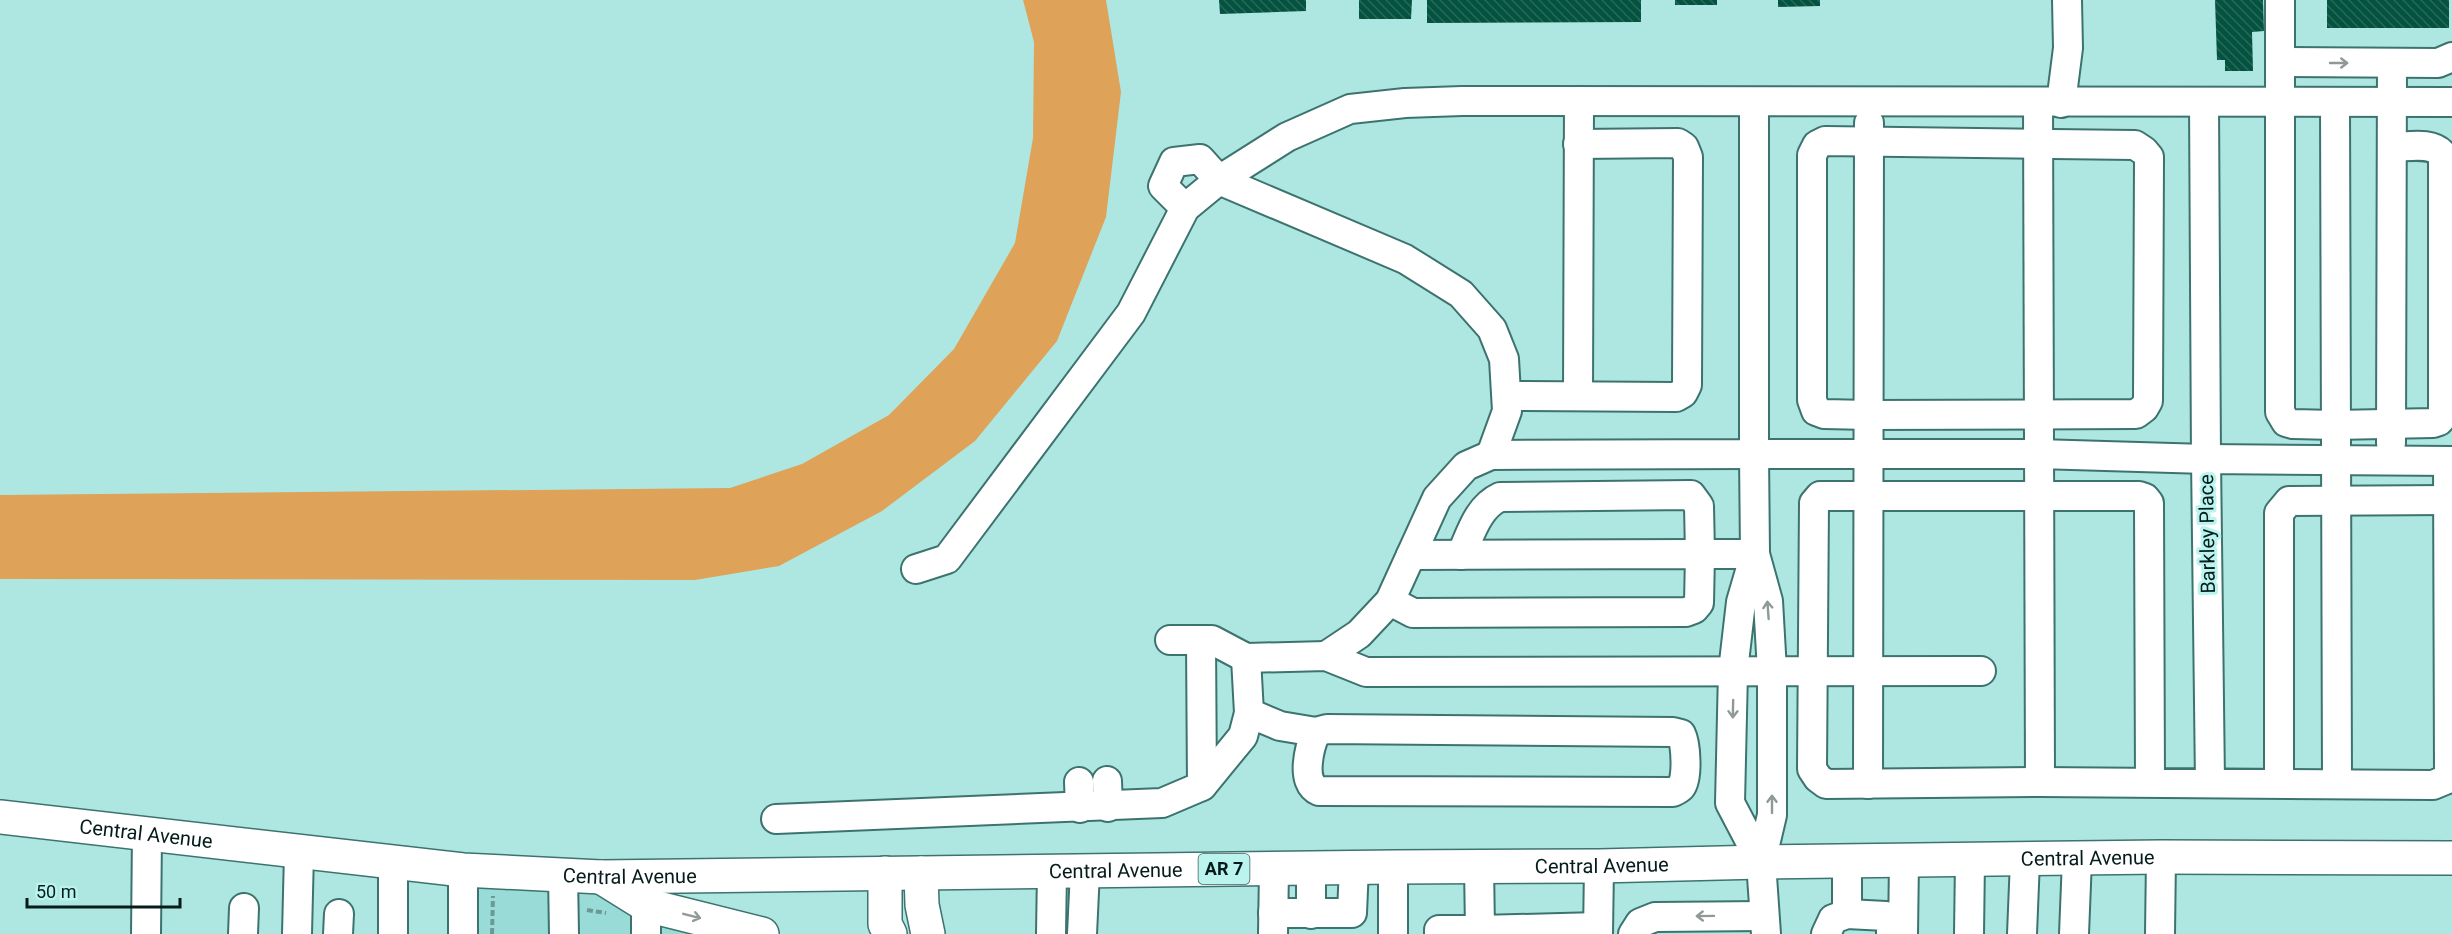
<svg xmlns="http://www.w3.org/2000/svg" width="2452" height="934" font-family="Roboto,sans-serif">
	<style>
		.built { fill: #99dbd6 }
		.green { fill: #dea258 }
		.building { fill: url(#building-back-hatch) }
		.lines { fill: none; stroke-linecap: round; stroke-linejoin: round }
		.minor-casing { stroke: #3d736f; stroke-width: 32 }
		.major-casing { stroke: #3d736f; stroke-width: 36 }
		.path { stroke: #6d9995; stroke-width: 4; stroke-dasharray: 6 3; stroke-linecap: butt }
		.minor { stroke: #fff; stroke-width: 28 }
		.major { stroke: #fff; stroke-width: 33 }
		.oneway { stroke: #8e9998 }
		.labels { text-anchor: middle; stroke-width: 6; stroke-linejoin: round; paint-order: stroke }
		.shield { fill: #bbf4ef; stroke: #3c5d5a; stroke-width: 1.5 }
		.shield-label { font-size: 18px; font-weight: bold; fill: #051c1a }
		.street-label { font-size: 20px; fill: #051c1a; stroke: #bbf4ef }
	</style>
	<defs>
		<pattern id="building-back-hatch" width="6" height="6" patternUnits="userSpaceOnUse" patternTransform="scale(1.5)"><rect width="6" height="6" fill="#045340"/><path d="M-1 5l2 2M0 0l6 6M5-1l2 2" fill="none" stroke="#276858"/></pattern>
	</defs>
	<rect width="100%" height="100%" fill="#aee7e2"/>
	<polygon class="built" points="463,870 601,877 731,934 463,934"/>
	<polygon class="green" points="1023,0 1106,0 1121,92 1106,217 1057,341 975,441 882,511 779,566 695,580 0,579 0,495 730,488 802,464 889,415 954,349 1015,243 1033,138 1034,42"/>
	<g class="building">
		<polygon points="1219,0 1306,0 1306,11 1220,14"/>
		<polygon points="1359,0 1412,0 1411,19 1359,19"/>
		<polygon points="1427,0 1641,0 1641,22 1427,23"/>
		<rect x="1675" y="0" width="42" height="5"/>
		<polygon points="1778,0 1820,0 1820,6 1778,7"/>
		<polygon points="2215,0 2263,0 2264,31 2252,32 2253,71 2225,71 2225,60 2217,60"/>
		<rect x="2327" y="0" width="122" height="28"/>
	</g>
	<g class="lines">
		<g class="minor-casing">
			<g id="minor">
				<path d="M2280,0V412L2286,422L2293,424L2335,425L2433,423L2439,421L2443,416V155C2432,141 2408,147 2392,147"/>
				<polyline points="2281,62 2438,63 2452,57"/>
				<polyline points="2038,102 2040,782"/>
				<polyline points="2335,102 2337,784"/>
				<polyline points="2061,103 2068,48 2067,0"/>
				<polygon points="1825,141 2135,145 2144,151 2149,157 2148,401 2144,408 2136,414 1869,415 1824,414 1816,411 1812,400 1812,155 1817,145"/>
				<polyline points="1185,208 1163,186 1174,162 1200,159 1219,180 1405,259 1461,294 1492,329 1504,359 1507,411 1491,455 1466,466 1437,498 1390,601 1359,634 1326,656"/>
				<polyline points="1578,395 1579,101"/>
				<polyline points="1508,396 1676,397 1683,393 1687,385 1688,157 1684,147 1678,143 1578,144"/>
				<polyline points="2391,443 2392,63"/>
				<polyline points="1491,455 1754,454 1754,103"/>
				<path d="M1461,555C1471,533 1478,507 1500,497L1691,495L1699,506L1700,554H1755L1754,454H2038L2206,459L2204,102"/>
				<polyline points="916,569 947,559 1131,313 1185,208 1219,180 1287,137 1350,109 1405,103 1462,101 2452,102"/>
				<polyline points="1390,601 1413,613 1686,612 1694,609 1699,603 1700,554 1411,555"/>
				<polyline points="1170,640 1212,640 1246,658 1326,656 1366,672 1981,671"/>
				<polyline points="1201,640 1202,786"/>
				<polyline points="1249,713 1280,726 1316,732"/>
				<path d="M1327,729L1673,732L1681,734C1686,744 1688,778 1681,787C1679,789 1675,791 1673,792L1319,791C1300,783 1309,748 1316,732Z"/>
				<polyline points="1107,781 1108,807"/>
				<polyline points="1079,782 1080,808"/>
				<polyline points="2150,783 2149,503 2145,498 2139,496 1820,496 1814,503 1812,769 1818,778 1826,784 2040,782 2433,785 2445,780 2449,773 2448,461"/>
				<polyline points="2210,783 2206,459 2452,461"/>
				<polyline points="2279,783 2279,513 2289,501 2448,500"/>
				<polyline points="1868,784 1869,123"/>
				<polyline points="776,819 1162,803 1202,786 1243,736 1249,713 1246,658"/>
				<polyline points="1761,862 1730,803 1733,671 1741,602 1755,554 1768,601 1772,671 1772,815 1761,862 1766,934"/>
				<polyline points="1479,866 1480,930 1598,927"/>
				<polyline points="1393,867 1393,934"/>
				<polyline points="1311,868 1311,914"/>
				<polyline points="563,875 564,934"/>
				<polyline points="1273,913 1352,913 1354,867"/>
				<polyline points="1847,914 1847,861"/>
				<polyline points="146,934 147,833"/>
				<polyline points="243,934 244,908"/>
				<polyline points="297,934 299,853"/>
				<polyline points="338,934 339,914"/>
				<polyline points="393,934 393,862"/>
				<polyline points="463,934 463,870"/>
				<polyline points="646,934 646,905"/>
				<polyline points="1051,934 1052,871"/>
				<polyline points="1082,934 1085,871"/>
				<polyline points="1273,934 1274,868"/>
				<polyline points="1439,934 1439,930 1480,930"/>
				<polyline points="1598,934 1599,866"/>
				<polyline points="1633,934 1640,923 1655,917 1764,916"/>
				<polyline points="1826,934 1833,919 1847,914 1886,916 1891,922 1891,934"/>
				<polyline points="1903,934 1904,861"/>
				<polyline points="1969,934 1970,860"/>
				<polyline points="2022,934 2025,860"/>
				<polyline points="2074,934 2077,859"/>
				<polyline points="2160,934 2161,857"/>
			</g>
		</g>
		<g class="major-casing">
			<g id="major">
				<path id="s1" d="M0,817L463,870L601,877L1393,867L1599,866L1761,862L2161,857L2452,858"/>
				<polyline points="885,873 885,924 890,934"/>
				<polyline points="921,873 922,905 928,934"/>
				<polyline points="601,877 646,905 762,934"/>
			</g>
		</g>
		<g class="path">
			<polyline points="587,910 606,913"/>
			<polyline points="492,934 493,896"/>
		</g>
		<use href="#minor" class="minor"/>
		<use href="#major" class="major"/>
	</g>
	<defs><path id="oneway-shaft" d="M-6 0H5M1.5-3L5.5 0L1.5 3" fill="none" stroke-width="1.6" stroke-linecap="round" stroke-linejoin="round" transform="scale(1.5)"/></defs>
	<g class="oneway">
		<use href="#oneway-shaft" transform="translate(2339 63)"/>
		<use href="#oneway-shaft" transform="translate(1768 610) rotate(-94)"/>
		<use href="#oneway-shaft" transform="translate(1733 709) rotate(91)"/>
		<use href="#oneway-shaft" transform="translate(1772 804) rotate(-90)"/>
		<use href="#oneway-shaft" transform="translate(692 916) rotate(14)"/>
		<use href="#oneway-shaft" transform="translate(1705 916) rotate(179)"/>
	</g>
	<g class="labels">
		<rect class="shield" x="1198.5" y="854" width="51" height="30" rx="4.5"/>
		<g class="shield-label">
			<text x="1224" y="875">AR 7</text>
		</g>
		<g class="street-label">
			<text transform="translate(2207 534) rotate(-91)" y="7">Barkley Place</text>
			<text dy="7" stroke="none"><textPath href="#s1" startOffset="147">Central Avenue</textPath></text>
			<text dy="7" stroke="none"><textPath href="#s1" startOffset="2091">Central Avenue</textPath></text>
			<text dy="7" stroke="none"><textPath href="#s1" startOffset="1605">Central Avenue</textPath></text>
			<text dy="7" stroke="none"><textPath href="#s1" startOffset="1119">Central Avenue</textPath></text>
			<text dy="7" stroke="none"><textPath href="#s1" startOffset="633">Central Avenue</textPath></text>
		</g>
	</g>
	<path d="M27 898v9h153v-9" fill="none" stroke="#051c1a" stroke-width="3"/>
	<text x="36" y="898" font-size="18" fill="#051c1a" stroke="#bbf4ef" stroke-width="4.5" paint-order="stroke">50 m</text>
</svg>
